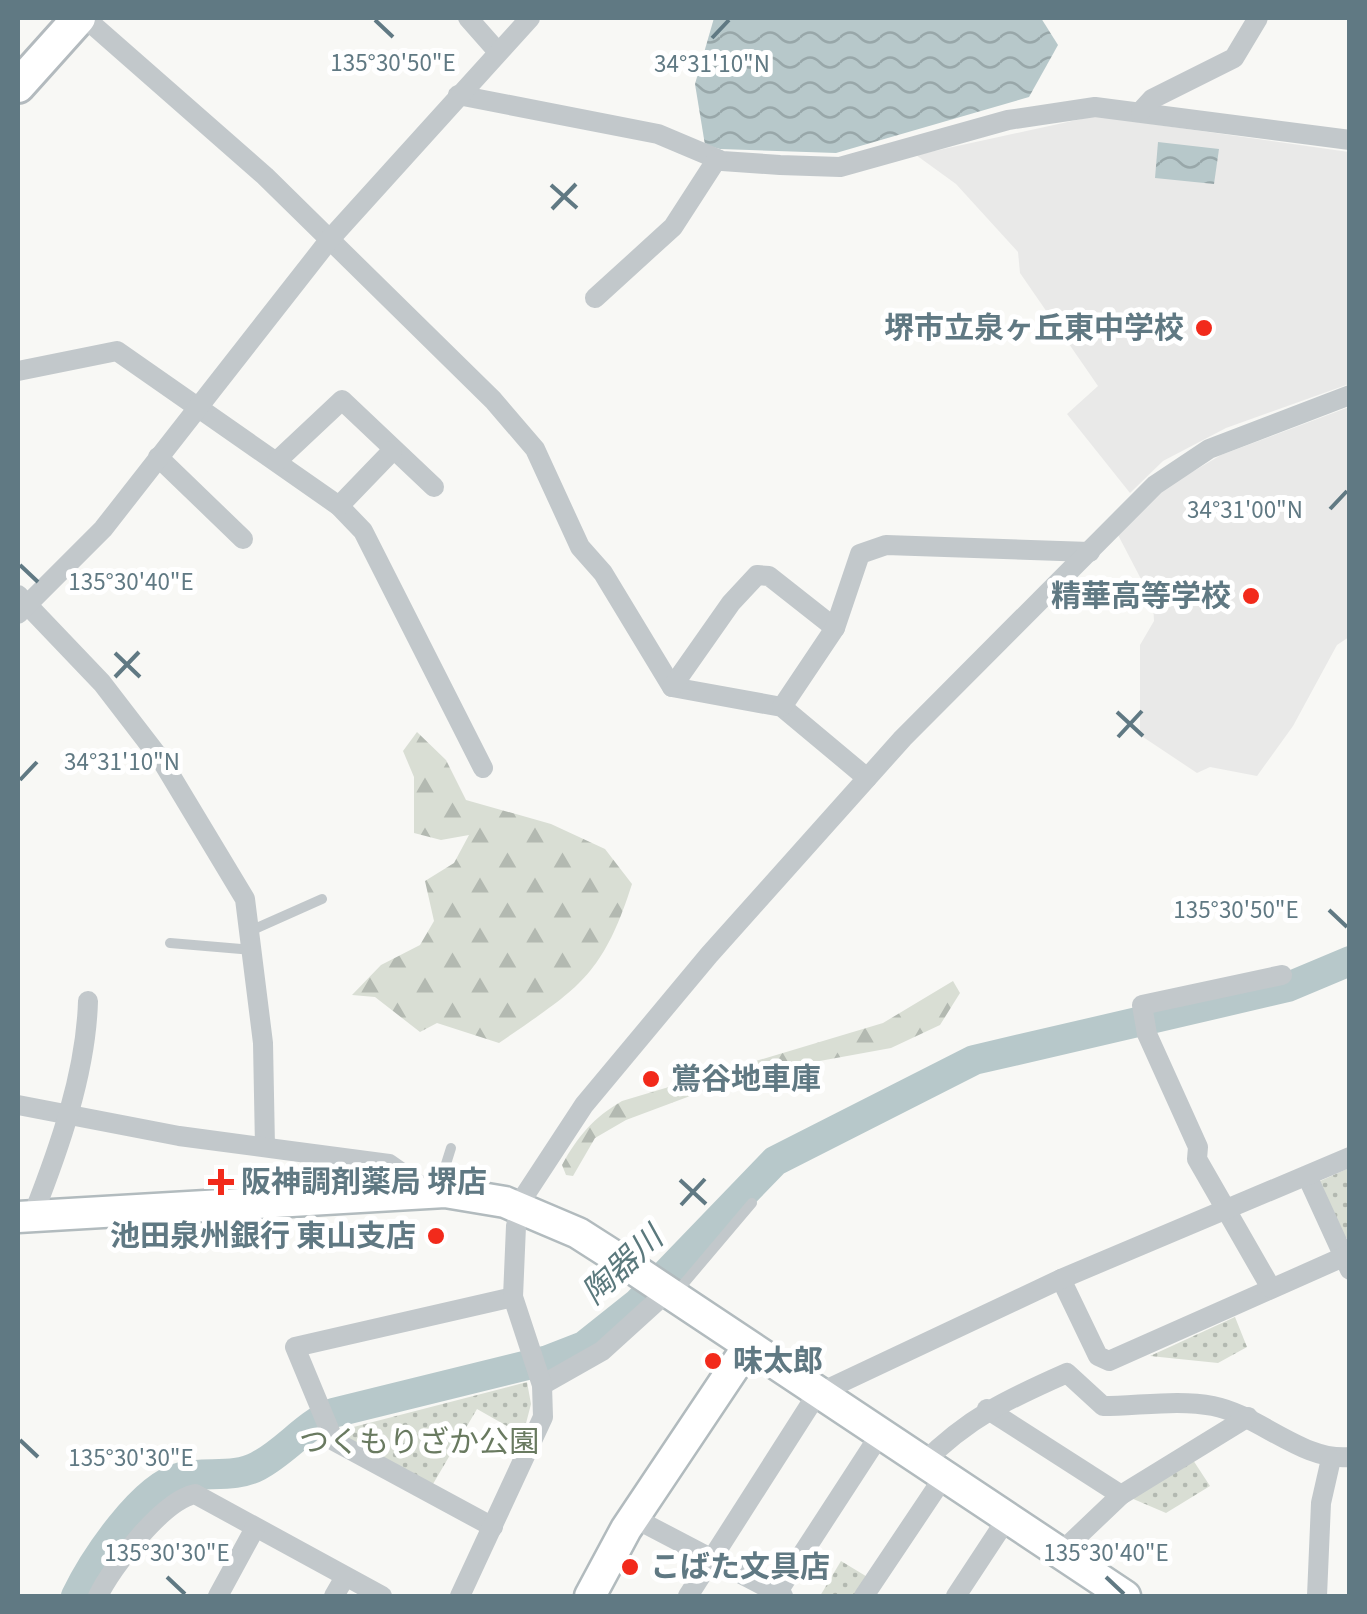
<svg xmlns="http://www.w3.org/2000/svg" width="1367" height="1614" font-family="'Source Sans 3','Noto Sans JP',sans-serif">
	<style>
		.built { fill: #e9e9e8 }
		.forest { fill: url(#forest-firs) }
		.park { fill: url(#park-dots) }
		.water { fill: url(#water-waves) }
		.lines { fill: none; stroke-linecap: round; stroke-linejoin: round }
		.river { stroke: #b7c8ca; stroke-width: 30 }
		.secondary-casing { stroke: #b2bbbe; stroke-width: 35 }
		.primary-casing { stroke: #b3babe; stroke-width: 38 }
		.lane { stroke: #c2c8cb; stroke-width: 10 }
		.street { stroke: #c2c8cb; stroke-width: 20 }
		.secondary { stroke: #fff; stroke-width: 30 }
		.primary { stroke: #fff; stroke-width: 32 }
		.ticks { fill: none; stroke: #607983; stroke-width: 4 }
		.poi-dot { fill: #f22a1b; stroke: #fff; stroke-width: 4 }
		.labels { text-anchor: middle; stroke-width: 10; stroke-linejoin: round; paint-order: stroke }
		.poi-label { font-size: 30px; font-weight: bold; fill: #607983; stroke: #fff; text-anchor: start }
		.park-label { font-size: 30px; fill: #697a60; stroke: #fff }
		.water-label { font-size: 32px; font-style: italic; fill: #5b797d; stroke: #fff }
		.ticks-label { font-size: 25px; text-anchor: middle; fill: #607983; stroke: #fff; stroke-width: 10; stroke-linejoin: round; paint-order: stroke }
	</style>
	<defs>
		<pattern id="forest-firs" width="22" height="20" patternUnits="userSpaceOnUse" patternTransform="scale(2.5)"><rect width="22" height="20" fill="#d9ded4"/><path d="M5 1l3.5 6h-7zM16 11l3.5 6h-7z" fill="#b3b9b1"/></pattern>
		<pattern id="park-dots" width="8" height="8" patternUnits="userSpaceOnUse" patternTransform="scale(2.5)"><rect width="8" height="8" fill="#d9ded4"/><path d="M2 2h.1M6 6h.1" fill="none" stroke="#b3b9b1" stroke-width="1.8" stroke-linecap="round"/></pattern>
		<pattern id="water-waves" width="16" height="10" patternUnits="userSpaceOnUse" patternTransform="scale(2.5)"><rect width="16" height="10" fill="#b7c8ca"/><path d="M0 5q4-4 8 0t8 0" fill="none" stroke="#98a7a9"/></pattern>
	</defs>
	<rect width="100%" height="100%" fill="#f8f8f5"/>
	<g class="built">
		<polygon points="1095,116 1349,152 1349,384 1226,428 1163,461 1130,493 1067,414 1098,386 1020,273 1018,252 956,184 916,155"/>
		<polygon points="1349,407 1349,637 1337,645 1293,726 1257,776 1210,767 1197,773 1140,735 1140,645 1154,621 1153,602 1118,535 1163,489 1221,455"/>
	</g>
	<g class="forest">
		<path d="M417,732L446,760L466,800L551,824L605,849L632,884C602,978 577,989 499,1043L437,1023L420,1032L375,997L352,995L381,965L420,945L434,921L425,881L454,863L469,835L441,840L414,833V777L403,751Z"/>
		<path d="M953,981L960,993L940,1025L891,1048L749,1074L626,1120L595,1138L573,1176L566,1175L562,1165C578,1136 593,1118 622,1101L883,1023Z"/>
	</g>
	<g class="park">
		<polygon points="1349,1168 1349,1237 1344,1239 1318,1182"/>
		<polygon points="1235,1317 1247,1347 1218,1363 1150,1356"/>
		<polygon points="527,1382 531,1404 523,1435 477,1409 433,1484 342,1438 338,1431"/>
		<polygon points="1193,1460 1210,1486 1166,1513 1131,1498"/>
		<polygon points="841,1561 869,1578 858,1596 820,1596"/>
	</g>
	<g class="water">
		<polygon points="714,18 1041,18 1058,45 1029,97 836,153 720,149 705,145 695,84"/>
		<polygon points="1158,142 1219,149 1214,184 1155,178"/>
	</g>
	<g class="lines">
		<path class="river" d="M76,1596C93,1561 142,1486 181,1477C207,1471 234,1479 258,1466C285,1452 304,1426 333,1413L548,1360L584,1346L638,1303L775,1161L974,1060L1288,987L1350,961"/>
		<g class="secondary-casing">
			<g id="secondary">
				<polyline points="18,1217 445,1192 505,1202 578,1233 614,1256 1125,1596"/>
				<polyline points="590,1596 626,1529 747,1348"/>
			</g>
		</g>
		<g class="primary-casing">
			<polyline id="primary" points="18,86 79,18"/>
		</g>
		<g class="lane">
			<polyline points="250,931 322,899"/>
			<polyline points="170,943 253,950"/>
			<polyline points="439,1186 451,1148"/>
			<polyline points="675,1294 752,1203"/>
		</g>
		<g class="street">
			<polyline points="85,18 265,176 493,400 535,449 580,547 603,573 672,687 782,707 867,778"/>
			<polyline points="468,18 498,52"/>
			<polyline points="458,95 658,134 722,161 780,165 840,167 1008,120 1095,107 1350,140"/>
			<polyline points="1141,111 1152,99 1234,58 1258,18"/>
			<polyline points="595,298 673,227 717,159"/>
			<polyline points="18,371 117,351 339,506 363,531 483,768"/>
			<polyline points="158,457 243,539"/>
			<polyline points="277,461 342,400 434,487"/>
			<polyline points="339,506 392,451"/>
			<polyline points="18,595 102,683 162,761 245,899 263,1043 265,1147"/>
			<polyline points="18,614 103,529 330,239 530,18"/>
			<polyline points="672,687 731,603 757,575 769,576 835,628"/>
			<polyline points="782,707 835,628 860,554 886,545 1090,552"/>
			<polyline points="18,1105 179,1136 389,1164 429,1192"/>
			<polyline points="1307,1176 1350,1270"/>
			<path d="M33,1215C59,1149 86,1073 88,1001"/>
			<polyline points="1061,1279 1098,1356 1109,1361 1350,1254"/>
			<polyline points="1271,1288 1197,1159 1198,1147 1147,1034 1142,1005 1282,975"/>
			<polyline points="542,1385 602,1351 667,1292"/>
			<polyline points="987,1409 1121,1495"/>
			<path d="M922,1464C969,1417 1008,1399 1067,1373L1103,1406C1138,1406 1179,1399 1213,1406C1259,1415 1303,1462 1350,1457"/>
			<polyline points="634,1518 783,1596"/>
			<polyline points="493,1527 334,1441 295,1347 513,1297"/>
			<polyline points="1059,1554 1121,1495 1248,1417"/>
			<path d="M98,1596C112,1567 162,1501 195,1494L382,1596"/>
			<polyline points="218,1596 255,1528"/>
			<polyline points="334,1596 345,1577"/>
			<polyline points="460,1596 543,1417 542,1385 513,1297 516,1226 525,1195 584,1105 709,955 903,738 1155,485 1209,449 1350,395"/>
			<polyline points="688,1596 817,1394 1061,1279 1350,1157"/>
			<polyline points="775,1596 879,1436"/>
			<polyline points="864,1596 943,1478"/>
			<polyline points="956,1596 1006,1520"/>
			<polyline points="1317,1596 1321,1503 1331,1459"/>
		</g>
		<use href="#secondary" class="secondary"/>
		<use href="#primary" class="primary"/>
	</g>
	<path class="ticks" d="M375,20L393,37M712,38L729,20M551,185L577,208M552,209L576,184M1330,509L1347,491M20,565L38,582M115,653L140,677M115,677L139,652M1117,712L1143,736M1118,737L1142,711M20,780L37,762M1329,910L1347,927M680,1180L706,1204M681,1205L705,1179M20,1440L38,1457M167,1577L185,1594M1106,1577L1124,1594"/>
	<g class="poi-dot">
		<circle cx="1204" cy="328" r="10"/>
		<circle cx="1251" cy="596" r="10"/>
		<circle cx="651" cy="1079" r="10"/>
		<path d="M216 1167h10v10h10v10h-10v10h-10v-10h-10v-10h10z"/>
		<circle cx="436" cy="1236" r="10"/>
		<circle cx="713" cy="1361" r="10"/>
		<circle cx="630" cy="1567" r="10"/>
	</g>
	<g class="labels">
		<g class="poi-label">
			<text x="1184" y="338" text-anchor="end">堺市立泉ヶ丘東中学校</text>
			<text x="1231" y="606" text-anchor="end">精華高等学校</text>
			<text x="671" y="1089">鴬谷地車庫</text>
			<text x="241" y="1192">阪神調剤薬局 堺店</text>
			<text x="416" y="1246" text-anchor="end">池田泉州銀行 東山支店</text>
			<text x="733" y="1371">味太郎</text>
			<text x="650" y="1577">こばた文具店</text>
		</g>
		<g class="park-label">
			<text x="419" y="1452">つくもりざか公園</text>
		</g>
		<g class="water-label">
			<text transform="translate(622 1265) rotate(-43)" y="11">陶器川</text>
		</g>
	</g>
	<g class="ticks-label">
		<text x="393" y="71">135°30'50"E</text>
		<text x="712" y="72">34°31'10"N</text>
		<text x="1245" y="518">34°31'00"N</text>
		<text x="131" y="590">135°30'40"E</text>
		<text x="122" y="770">34°31'10"N</text>
		<text x="1236" y="918">135°30'50"E</text>
		<text x="131" y="1466">135°30'30"E</text>
		<text x="167" y="1561">135°30'30"E</text>
		<text x="1106" y="1561">135°30'40"E</text>
	</g>
	<rect width="1367" height="1614" fill="none" stroke="#607983" stroke-width="40"/>
</svg>
